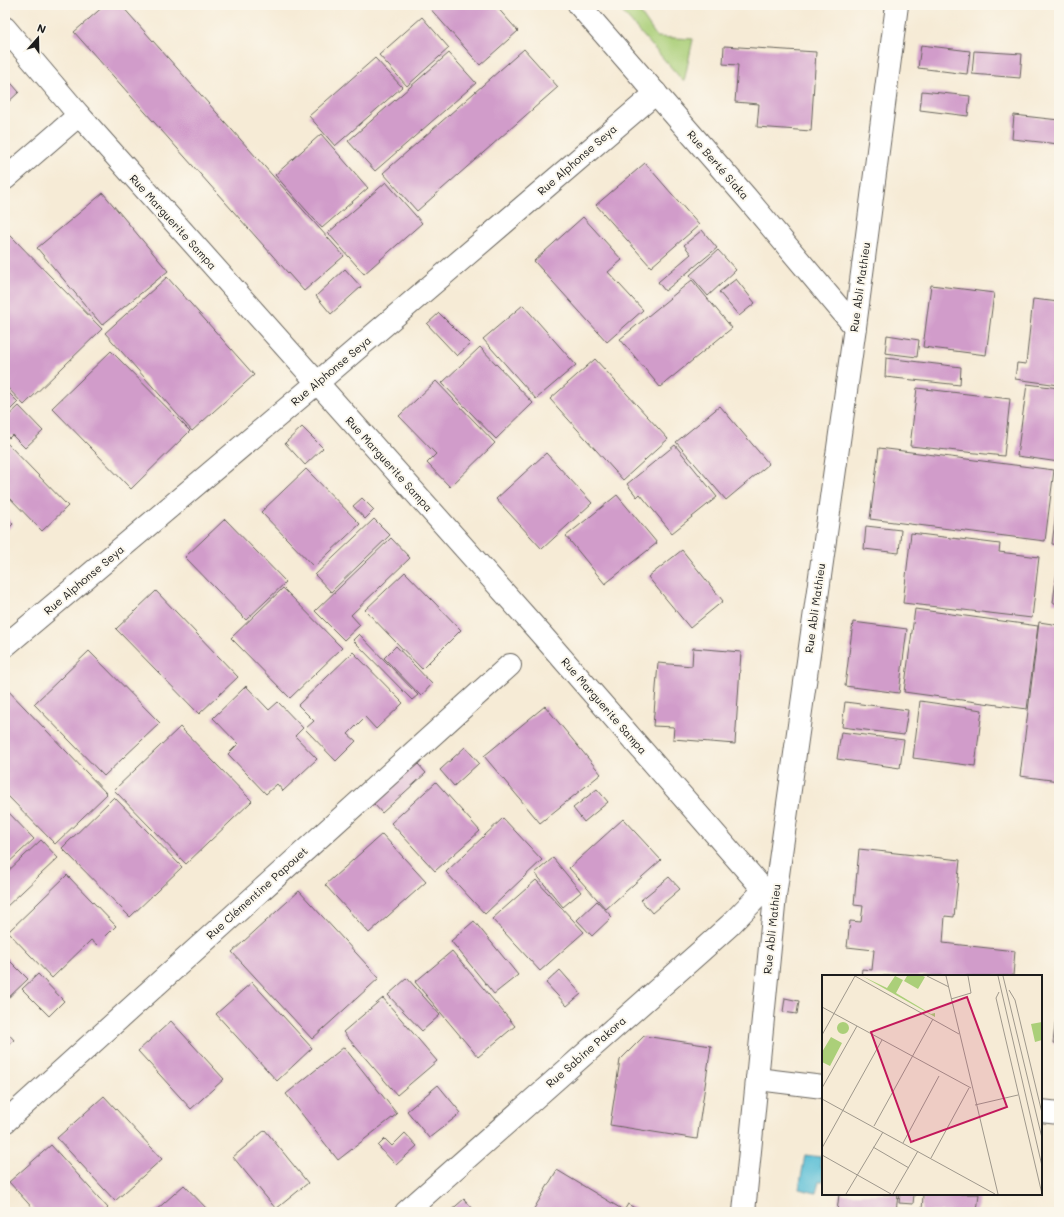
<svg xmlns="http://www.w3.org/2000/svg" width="1064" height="1217" font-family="Mali,sans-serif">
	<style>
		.green { fill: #abcf79; stroke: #64764a }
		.water { fill: #57bdd5; stroke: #3a6c78 }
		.building { fill: #d19cca }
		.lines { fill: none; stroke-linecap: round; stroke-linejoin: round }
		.street-casing { stroke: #68645d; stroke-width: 24 }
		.street { stroke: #fff; stroke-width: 22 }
		.labels { text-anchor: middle; stroke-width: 4; stroke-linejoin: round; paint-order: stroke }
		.street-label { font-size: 11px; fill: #1c1c1c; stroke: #fbf7ec }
		.inset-road { fill: none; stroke: #9f988c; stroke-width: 1 }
		.view { fill: #c2185b; fill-opacity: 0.15; stroke: #c2185b; stroke-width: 2 }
		.inset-edge { fill: none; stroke: #1c1c1c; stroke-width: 2 }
	</style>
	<rect width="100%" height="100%" fill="#fbf7ec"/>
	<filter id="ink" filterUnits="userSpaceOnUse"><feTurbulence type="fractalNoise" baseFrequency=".025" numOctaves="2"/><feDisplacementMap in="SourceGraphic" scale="8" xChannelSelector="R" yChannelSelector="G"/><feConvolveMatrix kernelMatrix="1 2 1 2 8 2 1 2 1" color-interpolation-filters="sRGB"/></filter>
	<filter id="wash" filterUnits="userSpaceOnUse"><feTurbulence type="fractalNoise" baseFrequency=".012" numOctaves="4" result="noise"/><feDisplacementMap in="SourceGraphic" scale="16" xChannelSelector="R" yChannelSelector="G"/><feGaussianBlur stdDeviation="0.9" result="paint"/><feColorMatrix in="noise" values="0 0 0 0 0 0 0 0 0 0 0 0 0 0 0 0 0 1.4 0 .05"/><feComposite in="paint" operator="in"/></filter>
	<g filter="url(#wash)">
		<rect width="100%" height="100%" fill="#f6ebd6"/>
		<polygon class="green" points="616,5 635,5 657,37 693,39 684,82"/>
		<polygon class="water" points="805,1155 821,1157 820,1167 823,1168 823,1181 819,1182 816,1193 799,1189"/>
		<g id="blocks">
			<g class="building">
				<polygon points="105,5 121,5 344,256 304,291 74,32"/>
				<polygon points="427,5 495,5 518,31 480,65"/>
				<polygon points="422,17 449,48 407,86 379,55"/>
				<polygon points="921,45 970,51 967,74 918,68"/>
				<polygon points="724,46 816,52 811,131 757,127 759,104 735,102 738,65 723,64"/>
				<polygon points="524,49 558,87 417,211 383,173"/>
				<polygon points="974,51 1022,54 1020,78 972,74"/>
				<polygon points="449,53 476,83 375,171 348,141"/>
				<polygon points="375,58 402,87 335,146 309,116"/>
				<polygon points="5,76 19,92 5,105"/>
				<polygon points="922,91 970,96 968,116 920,110"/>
				<polygon points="1014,115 1059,120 1059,144 1012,139"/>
				<polygon points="321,134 368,188 322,228 275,175"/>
				<polygon points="645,163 699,225 651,267 596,205"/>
				<polygon points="386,182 422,223 364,274 328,233"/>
				<polygon points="103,193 168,271 102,325 37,248"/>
				<polygon points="583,217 622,260 608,272 643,310 607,342 534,261"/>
				<polygon points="702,230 717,248 665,291 658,282 691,254 684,245"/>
				<polygon points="10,235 102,329 24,405 5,385 5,241"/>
				<polygon points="718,250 736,270 708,296 690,275"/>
				<polygon points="345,269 361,287 331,314 316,296"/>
				<polygon points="167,277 254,375 192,431 105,333"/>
				<polygon points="736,279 755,303 739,316 719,292"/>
				<polygon points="692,280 732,328 660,387 620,339"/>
				<polygon points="931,285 994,293 986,355 923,347"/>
				<polygon points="1033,299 1059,302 1059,385 1015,379 1017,363 1026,364"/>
				<polygon points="523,305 576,365 536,399 483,339"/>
				<polygon points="439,313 470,344 457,356 427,324"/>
				<polygon points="887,335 919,340 917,357 885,353"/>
				<polygon points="480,347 533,403 496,439 442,383"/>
				<polygon points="111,351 190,431 131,489 52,408"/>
				<polygon points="886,358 961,367 960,385 885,377"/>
				<polygon points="595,359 668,439 623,480 550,399"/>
				<polygon points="436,381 495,443 450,487 427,463 436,454 399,416"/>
				<polygon points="1027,384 1059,388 1059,462 1017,456"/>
				<polygon points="917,388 1010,399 1004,456 910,446"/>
				<polygon points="5,389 18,402 5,415"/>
				<polygon points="19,406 43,431 25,448 12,435 9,438 5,435 5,419"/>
				<polygon points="720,406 769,464 726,500 676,442"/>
				<polygon points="302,427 323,448 305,465 285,443"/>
				<polygon points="5,441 68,506 42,531 5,493"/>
				<polygon points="675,445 717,497 672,533 640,494 637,497 627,484"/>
				<polygon points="879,448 1054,470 1045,541 870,519"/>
				<polygon points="546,453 592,503 542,549 496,499"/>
				<polygon points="306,469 360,524 314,567 261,512"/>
				<polygon points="617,495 657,543 605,584 566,536"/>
				<polygon points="1058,497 1059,497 1059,545 1052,544"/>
				<polygon points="362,498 374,510 365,519 353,506"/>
				<polygon points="5,516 13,524 5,532"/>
				<polygon points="225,519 286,582 246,620 185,557"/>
				<polygon points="374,519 390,535 331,592 315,575"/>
				<polygon points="866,526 901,530 899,553 864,549"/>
				<polygon points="911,533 1000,544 999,552 1039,557 1032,618 903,603"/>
				<polygon points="391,538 410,558 351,615 360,625 344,640 315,611"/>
				<polygon points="682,550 723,601 690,628 648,577"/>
				<polygon points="1058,562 1059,562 1059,603 1053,603"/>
				<polygon points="405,572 461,630 422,669 365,610"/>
				<polygon points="283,588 342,648 290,698 231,638"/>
				<polygon points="156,591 238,677 199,714 116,629"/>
				<polygon points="915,609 1038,626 1027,709 904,692"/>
				<polygon points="853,622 907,629 899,693 845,686"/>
				<polygon points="1039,622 1059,625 1059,781 1020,776"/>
				<polygon points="359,634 418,695 412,700 353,640"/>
				<polygon points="396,646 432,684 421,696 384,658"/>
				<polygon points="693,648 741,652 735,744 673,739 674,727 653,726 658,663 692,666"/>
				<polygon points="89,651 160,723 104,776 34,704"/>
				<polygon points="353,652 403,703 376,729 365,717 348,734 356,741 336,761 305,729 314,721 298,705"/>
				<polygon points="246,686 269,710 278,702 303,728 295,736 317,759 283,791 277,784 266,794 228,754 238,744 213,718"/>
				<polygon points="5,687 107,794 55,844 5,793"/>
				<polygon points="920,701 982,710 975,766 913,758"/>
				<polygon points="845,702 908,710 904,735 842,727"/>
				<polygon points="545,706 601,774 540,823 484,756"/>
				<polygon points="180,727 252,801 186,864 114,790"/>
				<polygon points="841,732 904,740 900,768 837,759"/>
				<polygon points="465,747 479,763 454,786 440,770"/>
				<polygon points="411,756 426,773 382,813 367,796"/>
				<polygon points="436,782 480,831 435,871 391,823"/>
				<polygon points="597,789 608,802 584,822 573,808"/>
				<polygon points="114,797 182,867 130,917 62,848"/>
				<polygon points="5,809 34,839 5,866"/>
				<polygon points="503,818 542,860 485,914 446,872"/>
				<polygon points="623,819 661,860 606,909 569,868"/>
				<polygon points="382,834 426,882 369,933 325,885"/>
				<polygon points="41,840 58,858 5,908 5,874"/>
				<polygon points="859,849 960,860 954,917 945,916 943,943 1015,951 1013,976 861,976 862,969 872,970 874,950 847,947 850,921 861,922 863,906 854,905"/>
				<polygon points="553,858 581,892 563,907 535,873"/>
				<polygon points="67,875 116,926 97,945 91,940 52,978 8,932"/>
				<polygon points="669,877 680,889 652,913 641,900"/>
				<polygon points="536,880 584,932 540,971 492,919"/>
				<polygon points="299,891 379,978 312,1039 232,952"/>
				<polygon points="597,901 612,917 592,936 577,920"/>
				<polygon points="474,921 518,975 494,994 451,941"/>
				<polygon points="452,951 515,1026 478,1057 415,982"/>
				<polygon points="5,956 28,979 5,1001"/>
				<polygon points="560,970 581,994 567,1006 546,983"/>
				<polygon points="38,974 64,1001 49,1016 22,989"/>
				<polygon points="407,978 440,1015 422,1031 388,995"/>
				<polygon points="252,982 312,1048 277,1081 216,1014"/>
				<polygon points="383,998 437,1061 397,1095 343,1032"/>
				<polygon points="785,998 799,1001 797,1014 783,1012"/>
				<polygon points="1058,999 1059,999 1059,1044 1053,1043"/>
				<polygon points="171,1021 224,1079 191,1109 138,1051"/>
				<polygon points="5,1030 14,1040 5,1048"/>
				<polygon points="644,1036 711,1046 697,1139 610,1125 620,1060"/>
				<polygon points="344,1047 397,1114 338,1160 286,1094"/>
				<polygon points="438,1085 461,1113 429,1138 407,1111"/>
				<polygon points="104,1096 162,1159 115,1201 57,1138"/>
				<polygon points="265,1130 308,1183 276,1209 233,1157"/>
				<polygon points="405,1133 417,1146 396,1165 378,1146 385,1139 392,1146"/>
				<polygon points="51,1145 108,1208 104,1212 36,1212 9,1182"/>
				<polygon points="557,1170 620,1208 618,1212 532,1212"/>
				<polygon points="184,1185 210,1212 154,1212"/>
				<polygon points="1058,1186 1059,1212 1055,1212"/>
				<polygon points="839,1194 898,1194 896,1212 837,1212"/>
				<polygon points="900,1194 914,1194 913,1204 899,1203"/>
				<polygon points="923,1194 979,1194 977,1212 922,1212"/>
				<polygon points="464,1199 476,1212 449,1212"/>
				<polygon points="628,1204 641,1212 623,1212"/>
			</g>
		</g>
	</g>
	<g filter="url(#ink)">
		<use href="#blocks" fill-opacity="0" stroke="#68645d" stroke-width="1"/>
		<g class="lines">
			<g class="street-casing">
				<g id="street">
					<polyline points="579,5 746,197 855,327"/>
					<polyline points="5,28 79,115 541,634 764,890 775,896"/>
					<polyline points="5,179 79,115"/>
					<polyline points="5,646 317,383 656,93"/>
					<polyline points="757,1079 823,1087"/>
					<polyline points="1041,1111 1059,1113"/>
					<polyline points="5,1122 510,665"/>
					<polyline points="406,1212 700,952 730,925 764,890"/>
					<polyline points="744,1212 775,896 855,327 897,5"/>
				</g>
			</g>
			<use href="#street" class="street"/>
		</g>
	</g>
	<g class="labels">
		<g class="street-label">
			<text transform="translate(577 160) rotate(-41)" y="4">Rue Alphonse Seya</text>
			<text transform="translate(718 165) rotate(49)" y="4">Rue Berté Siaka</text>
			<text transform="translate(173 222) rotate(48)" y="4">Rue Marguerite Sampa</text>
			<text transform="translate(860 287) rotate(-82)" y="4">Rue Abli Mathieu</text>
			<text transform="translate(331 371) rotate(-40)" y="4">Rue Alphonse Seya</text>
			<text transform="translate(389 464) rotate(48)" y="4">Rue Marguerite Sampa</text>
			<text transform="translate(84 580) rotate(-40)" y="4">Rue Alphonse Seya</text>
			<text transform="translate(815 608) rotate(-82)" y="4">Rue Abli Mathieu</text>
			<text transform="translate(604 706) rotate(49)" y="4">Rue Marguerite Sampa</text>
			<text transform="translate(257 893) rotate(-42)" y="4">Rue Clémentine Papouet</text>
			<text transform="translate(772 929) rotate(-84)" y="4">Rue Abli Mathieu</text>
			<text transform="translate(586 1052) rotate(-41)" y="4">Rue Sabine Pakora</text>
		</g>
	</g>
	<g transform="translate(822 975)">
		<rect width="220" height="220" fill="#f6ebd6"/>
		<path d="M40,1L65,13L73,1L81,5L74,18L109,39L113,38V42ZM85,1H101L103,2L96,14L82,6ZM15 53a6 6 0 1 1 12 0a6 6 0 1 1-12 0ZM220,47V65L213,67L209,49ZM9,62L20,68L8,91L0,87V77Z" fill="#abcf79"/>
		<path class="inset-road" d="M33,1L137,59M105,1L127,12M124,1L176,219M176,1L220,191M181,1L220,163M187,15L193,25L220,138M177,17L174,23L220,219M129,24L149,18L146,1M0,32L149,113M0,60L33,1M0,113L35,51M0,124L173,219M153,130L196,120M52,151L111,44M81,168L117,101M51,172L87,193M0,173L60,65M0,180L69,219M109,183L147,113M24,219L61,157M71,219L96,176"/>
		<path class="view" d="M145,22L185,132L89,167L49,57Z"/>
		<rect width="220" height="220" class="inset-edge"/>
	</g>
	<rect width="1064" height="1217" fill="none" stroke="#fbf7ec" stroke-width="20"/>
	<g transform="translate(38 38) rotate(20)" stroke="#fbf7ec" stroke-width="3" paint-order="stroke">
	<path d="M0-3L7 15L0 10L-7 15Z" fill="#1c1c1c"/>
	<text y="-6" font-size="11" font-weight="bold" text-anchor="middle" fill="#1c1c1c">N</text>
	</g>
</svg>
